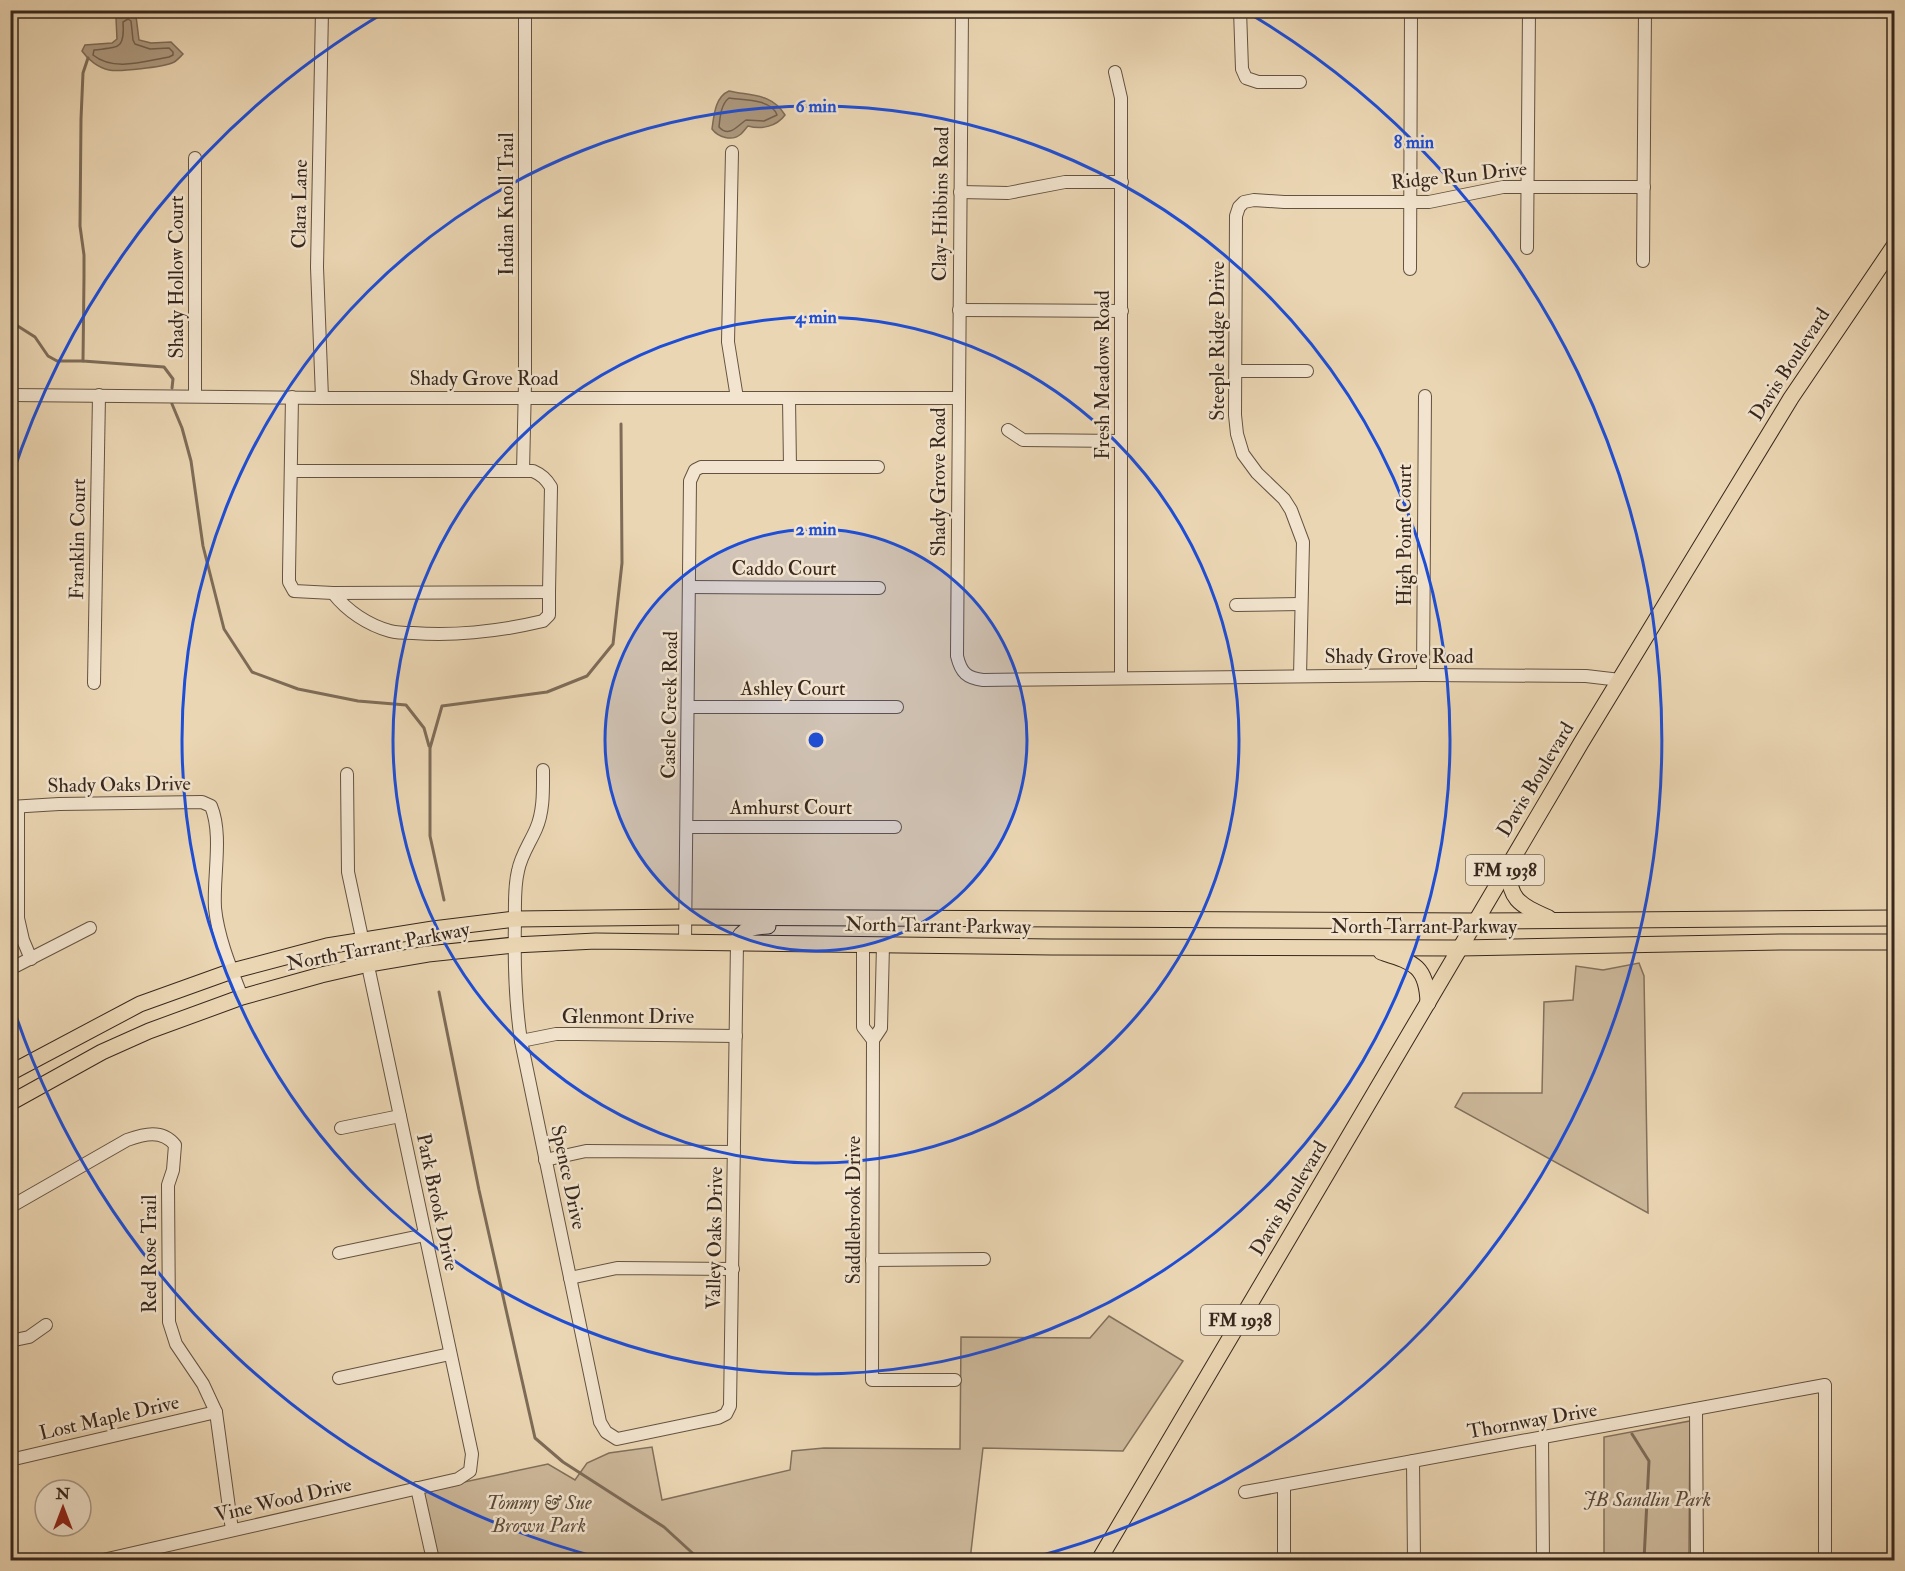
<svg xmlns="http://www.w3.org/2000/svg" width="1905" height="1571" font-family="'IM FELL Double Pica',serif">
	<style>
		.green { fill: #ccb89a; stroke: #82705c; stroke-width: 1.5 }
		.water { fill: #ae9a80; stroke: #7e6c58; stroke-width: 1.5 }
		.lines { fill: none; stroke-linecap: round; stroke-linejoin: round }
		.shore { stroke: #72604e; stroke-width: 1.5 }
		.stream { stroke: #7e6c58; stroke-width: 3 }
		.minor-casing { stroke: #645342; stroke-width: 14 }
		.major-casing { stroke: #37271d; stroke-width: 17 }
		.minor { stroke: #f2e4ce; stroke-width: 12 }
		.major { stroke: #ebd6b3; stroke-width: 15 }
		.ring { fill: none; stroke: #1d4ed8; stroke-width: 3 }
		.labels { text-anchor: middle; stroke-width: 5; stroke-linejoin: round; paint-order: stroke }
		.shield { fill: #f2e4ce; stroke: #6f6052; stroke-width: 1.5 }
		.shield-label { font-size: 18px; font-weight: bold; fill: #37271d }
		.street-label { font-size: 20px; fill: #37271d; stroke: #f2e4ce }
		.park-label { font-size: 20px; font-style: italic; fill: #5c4b3c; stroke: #f2e4ce }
		.centre { fill: #1d4ed8; stroke: #f2e4ce; stroke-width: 3 }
		.ring-label { font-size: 18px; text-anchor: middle; font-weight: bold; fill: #1d4ed8; stroke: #f2e4ce; stroke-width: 5; stroke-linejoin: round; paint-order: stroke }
	</style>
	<rect width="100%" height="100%" fill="#ebd6b3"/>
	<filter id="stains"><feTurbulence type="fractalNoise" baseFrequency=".00333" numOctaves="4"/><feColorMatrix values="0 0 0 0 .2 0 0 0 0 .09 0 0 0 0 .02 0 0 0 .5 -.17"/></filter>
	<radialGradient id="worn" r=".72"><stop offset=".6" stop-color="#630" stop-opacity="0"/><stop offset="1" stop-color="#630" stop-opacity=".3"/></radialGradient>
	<g class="green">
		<polygon points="1639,963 1644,976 1648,1213 1455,1107 1463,1093 1542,1093 1544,1002 1573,1000 1576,966 1603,970"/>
		<polygon points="1109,1316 1183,1361 1123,1451 983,1448 970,1560 438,1560 422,1491 548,1464 575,1480 587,1463 609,1453 652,1447 662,1500 790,1470 792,1451 824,1448 960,1449 961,1337 1090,1338"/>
		<polygon points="1690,1421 1689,1560 1604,1560 1604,1437"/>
	</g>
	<g class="water">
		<path d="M129,12L136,16L139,40L151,43L171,42L183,54C180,57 176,62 172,63C162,67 120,72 109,70C99,68 88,60 82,51L85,45L112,43L117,39L116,18Z"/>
		<path d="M729,91C751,96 772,93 785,115C777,126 762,130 748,126C746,128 744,131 741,134C732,142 718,137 712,129C714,115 715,97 729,91Z"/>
	</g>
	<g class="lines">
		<g class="shore">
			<path d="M128,19L131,21L133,40L135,44L150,49L169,48L173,52V55L169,57C145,61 114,72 93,55L94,50C118,47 125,50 123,22Z"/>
			<path d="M729,98C743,100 772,99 777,115L764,121L746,120C737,126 729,138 719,127C720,117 721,104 729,98Z"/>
		</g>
		<g class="stream">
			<polyline points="88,58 83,73 81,119 80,226 84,255 84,277 83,361 164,367 173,379 172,388"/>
			<polyline points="13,323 35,337 48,356 57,361 83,361"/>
			<polyline points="172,404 182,428 191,461 203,546 224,629 252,672 298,689 358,701 406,705 424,728 429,746"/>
			<polyline points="444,900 430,836 430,748 442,706 547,692 587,676 613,644 622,563 621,424"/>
			<polyline points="439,992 479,1190 535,1438 563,1462 664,1527 700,1560"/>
			<polyline points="1632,1434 1649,1461 1644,1560"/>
		</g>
		<g class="minor-casing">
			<g id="minor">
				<polyline points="322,10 317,267 322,398"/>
				<path d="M962,10L957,656C961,673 967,678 983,680L1423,675L1586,676L1620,680"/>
				<polyline points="1240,10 1242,69 1246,78 1258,82 1300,82"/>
				<polyline points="1115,72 1121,98 1121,678"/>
				<polyline points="732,152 728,342 737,398"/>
				<polyline points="960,192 1008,193 1065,182 1122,182"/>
				<polyline points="1527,248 1529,10"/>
				<polyline points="1643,261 1645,10"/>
				<polyline points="1410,269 1411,10"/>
				<polyline points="959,310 1122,311"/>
				<polyline points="1236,371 1307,371"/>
				<polyline points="10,395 322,398 958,398"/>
				<polyline points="195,396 195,158"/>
				<polyline points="789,399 790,467"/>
				<polyline points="1008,430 1023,440 1121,441"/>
				<path d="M291,471H533C542,475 546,479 551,487L549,592L333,593L294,591L289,582V574L292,397"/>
				<polyline points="523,471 525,383 525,10"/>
				<polyline points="690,587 879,588"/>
				<path d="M333,593C347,611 368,625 390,631C397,633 406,633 413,633C456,636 501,631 543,621L549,615V592"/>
				<polyline points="1236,605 1300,604"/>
				<polyline points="1423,675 1425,396"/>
				<polyline points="1300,676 1303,542 1291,510 1284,499 1257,473 1243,454 1237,434 1235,415 1236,216 1239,207 1244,202 1254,200 1284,202 1429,202 1503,187 1644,187"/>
				<polyline points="94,683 99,395"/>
				<polyline points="688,707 897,707"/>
				<path d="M543,770C543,789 544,811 536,829C530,843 521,855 518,871C514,887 515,905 515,921C514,962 515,1001 521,1041L600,1422L606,1432L617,1439L718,1418L726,1414L730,1406L737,943"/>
				<path d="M10,807L59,804L202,802L211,806C223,835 213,876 215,908C218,938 231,969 242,997"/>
				<polyline points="18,807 18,918 23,940 31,959"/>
				<polyline points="687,827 895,827"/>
				<polyline points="685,942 690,481 695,470 701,467 878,467"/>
				<polyline points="863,945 863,1027 873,1040"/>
				<polyline points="883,945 881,1028 873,1040 872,1380 955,1380"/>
				<polyline points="10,969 90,928"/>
				<polyline points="521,1041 556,1034 577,1034 736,1036"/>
				<polyline points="341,1128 400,1116"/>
				<polyline points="545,1160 586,1151 734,1152"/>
				<path d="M10,1207L127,1140C144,1134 162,1129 175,1145L173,1170L168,1185L169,1322L176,1344L203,1384L216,1412L232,1530"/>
				<polyline points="339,1253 425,1235"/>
				<polyline points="872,1260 984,1259"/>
				<polyline points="570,1278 617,1268 733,1269"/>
				<polyline points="10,1341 29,1337 46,1325"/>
				<polyline points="339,1378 450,1354"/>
				<polyline points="1696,1409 1697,1560"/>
				<polyline points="1542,1437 1543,1560"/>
				<polyline points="10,1460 216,1412"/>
				<polyline points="1413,1461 1414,1560"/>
				<polyline points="1284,1485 1284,1560"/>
				<polyline points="417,1488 433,1560"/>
				<polyline points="1245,1492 1825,1385 1825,1560"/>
				<polyline points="103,1560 458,1479 470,1471 472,1454 348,872 347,774"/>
			</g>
		</g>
		<g class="major-casing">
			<g id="major">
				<path d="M1510,864C1506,899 1520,905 1549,918"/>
				<path d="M737,943C741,928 754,927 768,926"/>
				<path d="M1381,952C1412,962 1427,965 1428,1003"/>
				<polyline points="10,1073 140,1004 232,971 327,946 433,929 515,919 685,917 1475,921 1894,918"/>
				<polyline points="10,1103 102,1052 149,1031 242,997 321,975 369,964 428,954 514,945 596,941 1051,947 1460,948 1780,942 1894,942"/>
				<polyline points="1099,1560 1581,743 1791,398 1894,246"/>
			</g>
		</g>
		<use href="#minor" class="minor"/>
		<use href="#major" class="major"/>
	</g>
	<circle cx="816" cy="740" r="211" fill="#1d4ed8" fill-opacity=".12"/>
	<g class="ring">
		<circle cx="816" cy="740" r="211"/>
		<circle cx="816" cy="740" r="423"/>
		<circle cx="816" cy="740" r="634"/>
		<path d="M604 1559A846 846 0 0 1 11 1001M11 479A846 846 0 0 1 387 11M1245 11A846 846 0 0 1 1028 1559"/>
	</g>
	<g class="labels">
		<g class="shield">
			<rect x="1466" y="855" width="78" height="30" rx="4.5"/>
			<rect x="1201" y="1305" width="78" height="30" rx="4.5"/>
		</g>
		<g class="shield-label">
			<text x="1505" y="876">FM 1938</text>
			<text x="1240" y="1326">FM 1938</text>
		</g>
		<g class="street-label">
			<text transform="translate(1459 175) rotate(-6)" y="7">Ridge Run Drive</text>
			<text transform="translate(299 204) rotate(-89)" y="7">Clara Lane</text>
			<text transform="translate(506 204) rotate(-90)" y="7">Indian Knoll Trail</text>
			<text transform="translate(940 204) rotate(-89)" y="7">Clay-Hibbins Road</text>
			<text transform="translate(176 277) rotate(-90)" y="7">Shady Hollow Court</text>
			<text transform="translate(1217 341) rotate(-90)" y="7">Steeple Ridge Drive</text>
			<text transform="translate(1789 364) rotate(-57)" y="7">Davis Boulevard</text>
			<text transform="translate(1102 375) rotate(-90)" y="7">Fresh Meadows Road</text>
			<text x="484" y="385">Shady Grove Road</text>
			<text transform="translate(938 482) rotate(-90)" y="7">Shady Grove Road</text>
			<text transform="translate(1404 535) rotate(-90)" y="7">High Point Court</text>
			<text transform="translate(77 539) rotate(-89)" y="7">Franklin Court</text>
			<text x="784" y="575">Caddo Court</text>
			<text x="1399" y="663">Shady Grove Road</text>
			<text x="793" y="695">Ashley Court</text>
			<text transform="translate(669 705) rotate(-89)" y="7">Castle Creek Road</text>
			<text transform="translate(1535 779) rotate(-59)" y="7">Davis Boulevard</text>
			<text transform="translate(119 784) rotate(-1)" y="7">Shady Oaks Drive</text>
			<text x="791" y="814">Amhurst Court</text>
			<text transform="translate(938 925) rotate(1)" y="7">North Tarrant Parkway</text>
			<text x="1424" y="933">North Tarrant Parkway</text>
			<text transform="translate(378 946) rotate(-11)" y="7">North Tarrant Parkway</text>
			<text x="628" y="1023">Glenmont Drive</text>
			<text transform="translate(569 1177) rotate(78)" y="7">Spence Drive</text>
			<text transform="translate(1288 1198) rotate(-59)" y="7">Davis Boulevard</text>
			<text transform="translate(438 1202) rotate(78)" y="7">Park Brook Drive</text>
			<text transform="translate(853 1210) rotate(-90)" y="7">Saddlebrook Drive</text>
			<text transform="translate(714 1238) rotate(-89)" y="7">Valley Oaks Drive</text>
			<text transform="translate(149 1254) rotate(-90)" y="7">Red Rose Trail</text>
			<text transform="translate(109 1417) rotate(-13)" y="7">Lost Maple Drive</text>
			<text transform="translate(1532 1420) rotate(-10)" y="7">Thornway Drive</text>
			<text transform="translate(283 1499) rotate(-13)" y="7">Vine Wood Drive</text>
		</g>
		<g class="park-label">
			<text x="1647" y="1506">JB Sandlin Park</text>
			<text x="539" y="1509">Tommy &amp; Sue<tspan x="539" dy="23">Brown Park</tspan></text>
		</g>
	</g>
	<circle cx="816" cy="740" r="9" class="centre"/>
	<g class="ring-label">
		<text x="816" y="112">6 min</text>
		<text x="1414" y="148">8 min</text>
		<text x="816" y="323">4 min</text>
		<text x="816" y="535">2 min</text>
	</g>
	<rect width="1905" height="1571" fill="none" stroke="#ebd6b3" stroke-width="36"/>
	<rect x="12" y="12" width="1881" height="1547" fill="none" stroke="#37271d" stroke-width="3"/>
	<rect x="18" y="18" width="1869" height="1535" fill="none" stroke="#37271d" stroke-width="1.5"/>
	<g transform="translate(63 1508)"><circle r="28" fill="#f2e4ce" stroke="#a79887" stroke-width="1.5"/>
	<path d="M0-4.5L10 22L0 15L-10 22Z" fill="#8f2418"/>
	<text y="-9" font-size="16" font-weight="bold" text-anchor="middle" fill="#37271d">N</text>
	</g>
	<rect width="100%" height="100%" filter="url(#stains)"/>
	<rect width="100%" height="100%" fill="url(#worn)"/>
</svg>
